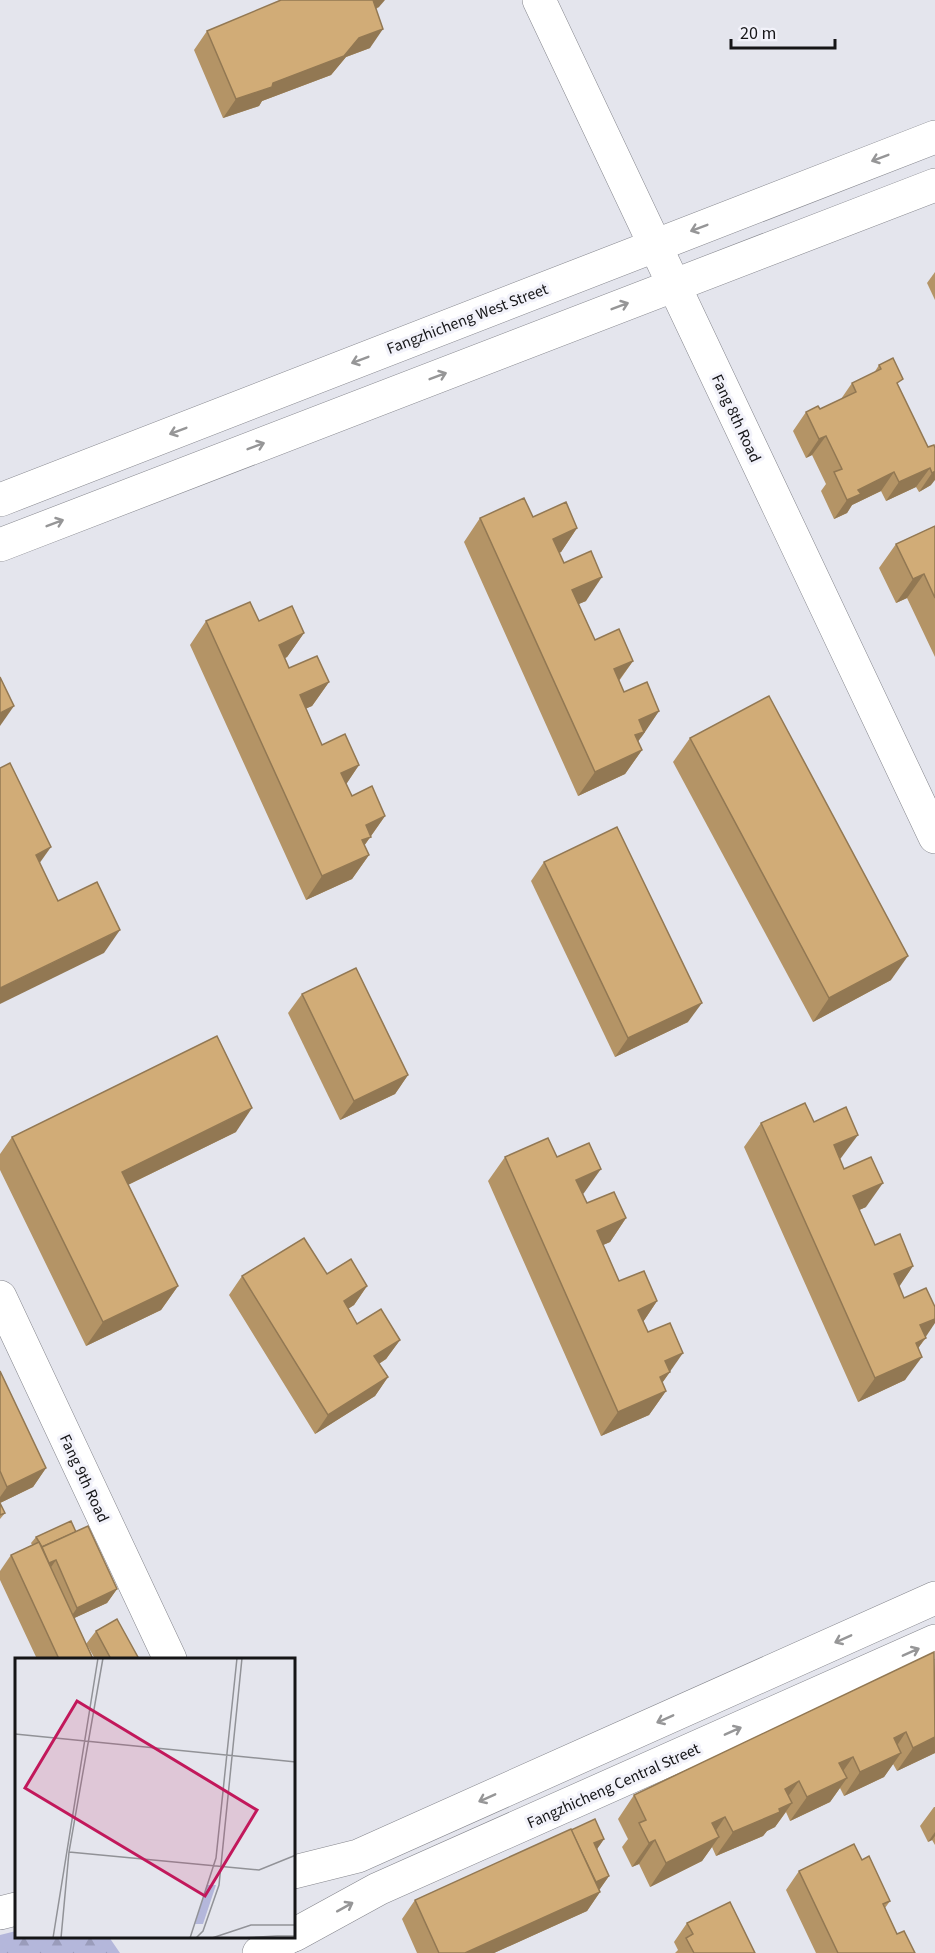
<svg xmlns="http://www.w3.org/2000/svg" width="935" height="1953" font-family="'Source Sans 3',sans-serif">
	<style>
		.forest { fill: url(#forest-firs) }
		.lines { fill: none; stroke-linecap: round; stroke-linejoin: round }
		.secondary-casing { stroke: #84858c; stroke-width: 34 }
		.secondary { stroke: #fff; stroke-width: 33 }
		.wall { fill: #b49466 }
		.shaded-wall { fill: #927853 }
		.building { fill: #d1ac77; stroke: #927853; stroke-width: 1.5 }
		.oneway { stroke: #969697 }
		.labels { text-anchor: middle; stroke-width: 6; stroke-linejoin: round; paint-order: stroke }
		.street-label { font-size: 16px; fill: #151517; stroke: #f2f2fa }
		.inset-road { fill: none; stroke: #919297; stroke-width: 1.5 }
		.view { fill: #c2185b; fill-opacity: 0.15; stroke: #c2185b; stroke-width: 3 }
		.inset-edge { fill: none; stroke: #151517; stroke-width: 3 }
	</style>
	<defs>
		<pattern id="forest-firs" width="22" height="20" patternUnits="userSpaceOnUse" patternTransform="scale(1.5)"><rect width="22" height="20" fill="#b4b7db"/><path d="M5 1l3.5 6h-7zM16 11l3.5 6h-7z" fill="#9a9cbb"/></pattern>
	</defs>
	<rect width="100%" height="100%" fill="#e4e5ed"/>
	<polygon class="forest" points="16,1931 16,1936 109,1937 120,1953 0,1953 0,1935"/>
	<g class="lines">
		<g class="secondary-casing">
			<g id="secondary">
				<polyline points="539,0 935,837"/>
				<polyline points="0,500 935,137"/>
				<polyline points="0,545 935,185"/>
				<polyline points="0,1297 170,1659"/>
				<polyline points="294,1872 358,1856 935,1598"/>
				<polyline points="0,1913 16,1909"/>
				<polyline points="294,1935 378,1889 935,1641"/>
				<polyline points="259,1953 291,1936"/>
			</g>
		</g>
		<use href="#secondary" class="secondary"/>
	</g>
	<g class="wall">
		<polygon points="379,7 376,9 370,48 346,57 331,75 262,101 259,106 223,118 194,50 207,31"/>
		<polygon points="935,272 935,300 927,283"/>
		<polygon points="879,365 898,386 928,447 934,445 931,485 919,492 916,487 886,501 881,491 852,505 847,513 834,519 821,491 826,484 812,455 806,458 793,431 806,412 820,409 841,399 852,383 874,373"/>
		<polygon points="533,517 577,528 561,552 559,553 564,563 586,601 578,604 595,640 633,661 619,681 624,692 659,711 638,741 642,750 625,774 578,796 464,542 480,518"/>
		<polygon points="935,526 935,657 907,598 896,603 879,568 896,544"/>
		<polygon points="206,621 259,621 304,633 287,657 285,658 289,668 329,682 312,706 306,708 322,745 359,765 346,784 352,796 385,816 364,846 369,855 352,879 306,900 190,645"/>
		<polygon points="690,738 891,980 813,1022 673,762"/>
		<polygon points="544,862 688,1022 615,1057 531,881"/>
		<polygon points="302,994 408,1075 395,1094 340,1120 288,1013"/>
		<polygon points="814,1122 841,1158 840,1159 844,1169 866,1207 859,1210 875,1245 913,1266 899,1286 904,1298 926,1338 918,1348 905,1380 858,1402 744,1147 761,1123"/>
		<polygon points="236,1132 128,1185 178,1286 161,1310 86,1346 0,1170 0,1154 12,1137"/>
		<polygon points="505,1157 557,1157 584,1193 583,1194 587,1203 626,1218 610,1242 603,1245 619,1281 657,1301 643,1322 648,1332 670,1372 662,1383 666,1391 649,1415 601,1436 488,1181"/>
		<polygon points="327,1274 367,1286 354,1305 348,1309 357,1324 400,1340 386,1359 379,1364 388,1377 375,1396 315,1434 229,1295 242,1276"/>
		<polygon points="0,1371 46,1468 33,1487 0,1503 5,1513 0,1519"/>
		<polygon points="76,1532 117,1589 107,1603 74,1618 86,1644 96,1631 139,1659 95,1659 87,1645 93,1659 37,1659 0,1580 0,1571 11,1555 32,1545 31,1543 36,1537"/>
		<polygon points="934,1652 935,1753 897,1771 893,1764 884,1777 844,1796 840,1788 830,1802 790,1821 786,1812 775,1827 767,1831 763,1836 716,1856 712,1847 702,1861 650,1887 639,1864 632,1867 622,1847 628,1839 618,1819 634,1795"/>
		<polygon points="934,1807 935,1807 935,1845 932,1840 928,1842 920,1826"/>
		<polygon points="604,1839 597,1849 609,1876 599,1890 600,1892 587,1911 494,1953 417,1953 402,1919 415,1900"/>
		<polygon points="862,1860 890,1901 885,1908 897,1934 915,1953 816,1953 786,1890 799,1871"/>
		<polygon points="687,1923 755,1953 675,1953 678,1950 674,1942"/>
	</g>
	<g class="shaded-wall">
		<polygon points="370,0 385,0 379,7 358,16"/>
		<polygon points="383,29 370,48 346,57 331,75 262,101 259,106 223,118 236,99 273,83 359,38"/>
		<polygon points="826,436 812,455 806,458 819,439"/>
		<polygon points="930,468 916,487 886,501 899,482"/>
		<polygon points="935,471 935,480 931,485 919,492 932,473"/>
		<polygon points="894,472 881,491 852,505 847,513 834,519 847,500 858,490"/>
		<polygon points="577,528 561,552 536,563 553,539"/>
		<polygon points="924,574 907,598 896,603 913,579"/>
		<polygon points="602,577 586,601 556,614 572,590"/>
		<polygon points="304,633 287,657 262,669 279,645"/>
		<polygon points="633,661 616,684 614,669"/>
		<polygon points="329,682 312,706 283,719 300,695"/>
		<polygon points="14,706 0,726 0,713"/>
		<polygon points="659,711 643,735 627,756 639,720"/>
		<polygon points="642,750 625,774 578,796 595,772"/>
		<polygon points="359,765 343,789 341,773"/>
		<polygon points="385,816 354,860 366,825"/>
		<polygon points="51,847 34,871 36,855"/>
		<polygon points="369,855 352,879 306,900 322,876"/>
		<polygon points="120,930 104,953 0,1004 0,988"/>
		<polygon points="908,956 891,980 813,1022 829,998"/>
		<polygon points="702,1003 688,1022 615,1057 628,1038"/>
		<polygon points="408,1075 395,1094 340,1120 354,1101"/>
		<polygon points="252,1108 236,1132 105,1196 122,1172"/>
		<polygon points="858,1135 841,1158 817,1169 834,1145"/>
		<polygon points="601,1169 584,1193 560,1204 576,1180"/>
		<polygon points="883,1183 866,1207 837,1220 853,1196"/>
		<polygon points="626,1218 610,1242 580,1255 597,1231"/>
		<polygon points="913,1266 897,1290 894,1274"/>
		<polygon points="178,1286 161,1310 86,1346 103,1322"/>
		<polygon points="367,1286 354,1305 330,1320 344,1301"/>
		<polygon points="657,1301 641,1325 638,1310"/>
		<polygon points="935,1319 935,1323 909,1362 920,1325"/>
		<polygon points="400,1340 386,1359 361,1375 374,1356"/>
		<polygon points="683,1353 653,1396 665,1361"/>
		<polygon points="922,1357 905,1380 858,1402 875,1378"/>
		<polygon points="388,1377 375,1396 315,1434 328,1415"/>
		<polygon points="666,1391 649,1415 601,1436 618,1412"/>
		<polygon points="46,1468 33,1487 0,1503 0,1497 7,1487"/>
		<polygon points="56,1560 47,1573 49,1563"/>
		<polygon points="117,1589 107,1603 68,1621 77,1608"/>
		<polygon points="906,1732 890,1756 894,1738"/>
		<polygon points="935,1737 935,1753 897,1771 913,1748"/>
		<polygon points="901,1753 884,1777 844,1796 860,1772"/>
		<polygon points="853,1757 836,1781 839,1763"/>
		<polygon points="847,1778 830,1802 790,1821 807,1797"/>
		<polygon points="799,1781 782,1805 785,1789"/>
		<polygon points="792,1803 775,1827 767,1831 763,1836 716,1856 733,1832"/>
		<polygon points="725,1817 709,1841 712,1823"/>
		<polygon points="935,1832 935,1836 932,1840 928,1842"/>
		<polygon points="719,1837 702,1861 650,1887 666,1863"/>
		<polygon points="604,1839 595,1852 594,1843"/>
		<polygon points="655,1840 639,1864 632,1867 649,1843"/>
		<polygon points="609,1876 600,1889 581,1898 590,1885"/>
		<polygon points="600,1892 587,1911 494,1953 465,1953"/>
	</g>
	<g class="building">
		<polygon points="281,0 373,0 383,29 359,38 344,56 273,83 272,87 236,99 207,31"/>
		<polygon points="893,358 903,379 897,383 928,447 934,445 935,448 935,471 932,473 930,468 899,482 894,472 858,490 861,494 847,500 834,472 842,469 826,436 819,439 806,412 818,406 820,409 856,392 852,383 881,369 879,365"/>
		<polygon points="524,498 533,517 566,502 577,528 553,539 564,563 591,551 602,577 572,590 595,640 619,629 633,661 614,669 624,692 647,682 659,711 639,720 644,732 635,735 642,750 595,772 480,518"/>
		<polygon points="935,526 935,598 924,574 913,579 896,544"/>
		<polygon points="250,602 259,621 292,606 304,633 279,645 289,668 317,656 329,682 300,695 322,745 345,734 359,765 341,773 352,796 372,786 385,816 366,825 371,837 362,840 369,855 322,876 206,621"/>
		<polygon points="0,677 14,706 0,713"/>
		<polygon points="769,696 908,956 829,998 690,738"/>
		<polygon points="10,763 51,847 36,855 58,901 97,882 120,930 0,988 0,768"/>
		<polygon points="617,827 702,1003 628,1038 544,862"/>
		<polygon points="356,968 408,1075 354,1101 302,994"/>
		<polygon points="217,1036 252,1108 122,1172 178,1286 103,1322 12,1137"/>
		<polygon points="805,1103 814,1122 846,1107 858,1135 834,1145 844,1169 871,1157 883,1183 853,1196 875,1245 900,1234 913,1266 894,1274 904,1298 926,1288 935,1307 935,1319 920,1325 926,1338 916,1343 922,1357 875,1378 761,1123"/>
		<polygon points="548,1138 557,1157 589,1143 601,1169 576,1180 587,1203 614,1192 626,1218 597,1231 619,1281 644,1271 657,1301 638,1310 648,1332 670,1323 683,1353 665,1361 670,1372 660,1377 666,1391 618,1412 505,1157"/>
		<polygon points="304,1238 327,1274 351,1259 367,1286 344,1301 357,1324 381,1309 400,1340 374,1356 388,1377 328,1415 242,1276"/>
		<polygon points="0,1371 46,1468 7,1487 0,1471"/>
		<polygon points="0,1503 5,1513 0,1515"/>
		<polygon points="71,1521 76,1532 42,1547 36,1537"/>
		<polygon points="88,1526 117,1589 77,1608 56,1560 49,1563 42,1547"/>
		<polygon points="39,1542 93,1659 59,1659 11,1555"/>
		<polygon points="117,1619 139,1659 111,1659 96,1631"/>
		<polygon points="934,1652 935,1737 913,1748 906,1732 894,1738 901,1753 860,1772 853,1757 839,1763 847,1778 807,1797 799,1781 785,1789 792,1803 779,1809 780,1812 733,1832 725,1817 712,1823 719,1837 666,1863 655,1840 649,1843 639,1823 646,1820 634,1795"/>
		<polygon points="595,1819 604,1839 594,1843 609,1876 596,1882 571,1830"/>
		<polygon points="571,1829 600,1892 465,1953 439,1953 415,1900"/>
		<polygon points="854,1844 862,1860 869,1856 890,1901 883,1904 897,1934 904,1931 915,1953 838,1953 799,1871"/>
		<polygon points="730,1902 755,1953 694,1953 686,1938 693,1934 687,1923"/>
	</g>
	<defs><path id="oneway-shaft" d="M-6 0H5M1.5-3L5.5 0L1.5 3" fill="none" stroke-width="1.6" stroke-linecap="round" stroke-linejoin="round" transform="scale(1.5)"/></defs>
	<g class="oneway">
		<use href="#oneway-shaft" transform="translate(880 158) rotate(159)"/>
		<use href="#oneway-shaft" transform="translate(699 228) rotate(159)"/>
		<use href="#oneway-shaft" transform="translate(620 306) rotate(-21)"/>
		<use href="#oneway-shaft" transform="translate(360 360) rotate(159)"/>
		<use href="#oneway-shaft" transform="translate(438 376) rotate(-21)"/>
		<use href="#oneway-shaft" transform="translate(178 431) rotate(159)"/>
		<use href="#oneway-shaft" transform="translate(256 446) rotate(-21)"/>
		<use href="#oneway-shaft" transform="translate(55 523) rotate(-21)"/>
		<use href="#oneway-shaft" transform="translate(843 1639) rotate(156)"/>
		<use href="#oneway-shaft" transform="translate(911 1652) rotate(-24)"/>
		<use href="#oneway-shaft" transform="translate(665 1719) rotate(156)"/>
		<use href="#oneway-shaft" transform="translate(733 1731) rotate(-24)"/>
		<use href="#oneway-shaft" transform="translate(487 1798) rotate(156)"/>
		<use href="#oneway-shaft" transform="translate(345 1907) rotate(-29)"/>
	</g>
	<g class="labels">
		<g class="street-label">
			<text transform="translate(467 318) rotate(-21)" y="6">Fangzhicheng West Street</text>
			<text transform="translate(737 418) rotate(65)" y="6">Fang 8th Road</text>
			<text transform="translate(85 1478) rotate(65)" y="6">Fang 9th Road</text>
			<text transform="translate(613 1785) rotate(-24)" y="6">Fangzhicheng Central Street</text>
		</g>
	</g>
	<g transform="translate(15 1658)">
		<rect width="280" height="280" fill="#e4e5ed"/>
		<path d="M192,227H201L188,266H180Z" fill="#b4b7db"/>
		<path class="inset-road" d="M0,76L281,104M54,194L244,212L281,197M262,278H281M38,280L83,0M46,280L54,194L88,0M54,280H176M175,280L201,200L222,0M181,280L188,273L204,227L227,0M197,280L236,267H281M226,280L262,278"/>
		<path class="view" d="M62,43L242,152L190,238L10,130Z"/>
		<rect width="280" height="280" class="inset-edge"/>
	</g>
	<path d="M731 39v9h104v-9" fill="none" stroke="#151517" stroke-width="3"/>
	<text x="740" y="39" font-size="18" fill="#151517" stroke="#f2f2fa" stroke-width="4.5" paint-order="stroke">20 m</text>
</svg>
